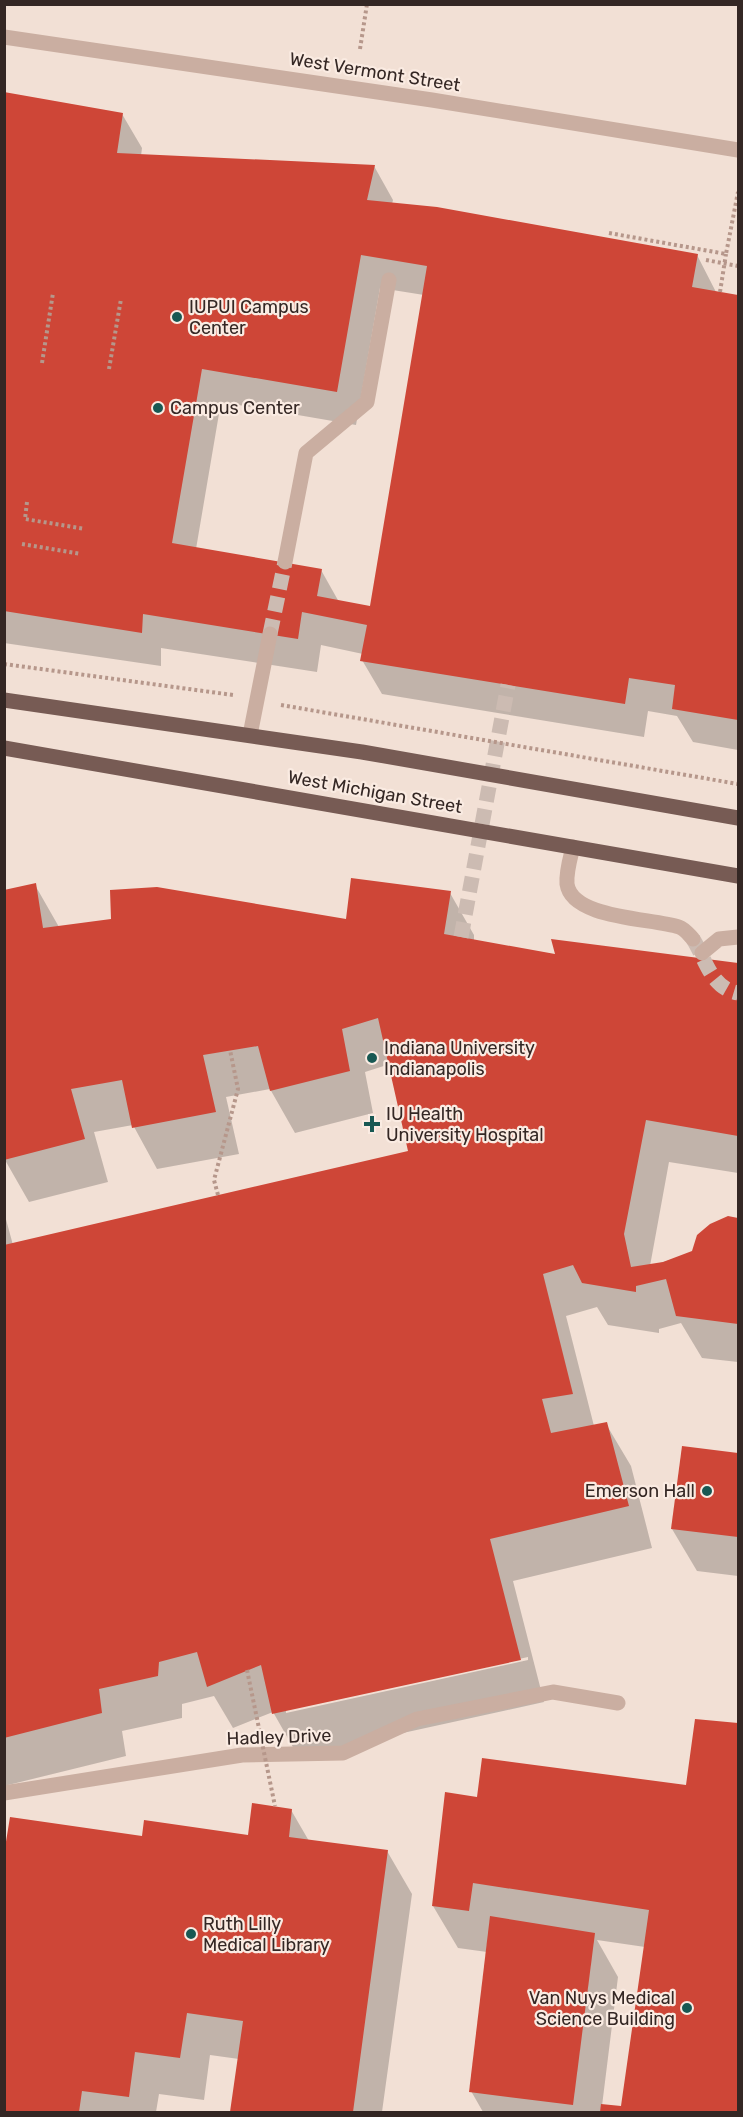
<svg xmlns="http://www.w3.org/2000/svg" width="743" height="2117" font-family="Rubik,sans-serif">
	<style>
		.shadow { fill: #0003; fill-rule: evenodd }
		.building { fill: #ce4637; fill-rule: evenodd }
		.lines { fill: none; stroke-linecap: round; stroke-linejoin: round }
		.minor-tunnel { stroke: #ccbbb2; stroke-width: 15; stroke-dasharray: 15 8; stroke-linecap: butt }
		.path { stroke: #b6978b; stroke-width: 4; stroke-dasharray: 3 3; stroke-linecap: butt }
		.minor { stroke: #caaea1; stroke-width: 15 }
		.major { stroke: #775b54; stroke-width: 15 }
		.path-bridge { stroke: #b6978b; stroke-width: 4; stroke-dasharray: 3 3; stroke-linecap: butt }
		.poi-dot { fill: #185853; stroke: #faebe2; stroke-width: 2 }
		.labels { text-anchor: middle; stroke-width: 4.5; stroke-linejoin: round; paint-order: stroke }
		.street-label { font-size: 18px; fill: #342724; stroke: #faebe2 }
		.poi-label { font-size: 18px; fill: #342724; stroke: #faebe2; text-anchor: start }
	</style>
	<rect width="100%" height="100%" fill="#f2e0d5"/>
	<g class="shadow">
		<path d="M4,94L122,114L142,148L141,156L374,166L393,200L392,204L697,255L716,292L738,296V750L693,742L677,716L648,711L644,737L382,694L362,660L363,654L321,645L317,672L161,648V666L4,643ZM380,288L424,295L371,607L339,602L321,570L196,549L221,402L356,425Z"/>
		<path d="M35,885L59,927L347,921L450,893L474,935V941L557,956L553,941L738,965V1173L669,1162L650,1266L693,1253L729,1218L738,1219V1362L702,1358L681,1323L659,1329V1333L608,1325L597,1307L566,1316L594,1426L606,1424L631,1466L652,1548L513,1581L544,1702L298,1756L273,1712L233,1728L214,1696L182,1704V1718L122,1731L126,1756L4,1786V1212L13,1245L409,1152L390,1064L365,1072L373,1113L295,1133L270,1089L226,1097L239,1154L157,1169L133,1125L94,1132L108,1182L29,1202L5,1160ZM528,1657V1660L286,1713V1710Z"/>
		<polygon points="684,1448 738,1455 738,1576 697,1571 672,1529"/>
		<path d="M696,1720L738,1724V2112H483L471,2091L487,1952L458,1948L433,1906L478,1799L688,1787ZM597,1940L645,1947L622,2107L602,2106L618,1977Z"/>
		<polygon points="291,1810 309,1841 387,1851 412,1894 382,2112 231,2112 239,2059 210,2055 204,2100 159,2094 156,2112 4,2112 4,1865 144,1837 249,1836"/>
	</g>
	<g class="building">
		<path d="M4,92L123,113L117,153L375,165L367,200L437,207L698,254L692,287L738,295V720L672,709L675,685L629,678L625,704L360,661L367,625L302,612L298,639L143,614L142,633L4,611ZM361,255L427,266L370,606L317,596L322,569L172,543L202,369L337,392Z"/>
		<polygon points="351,878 451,891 444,934 555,954 551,939 738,963 738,1136 646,1120 624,1234 631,1267 663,1262 692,1251 697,1235 710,1224 728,1216 738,1218 738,1324 676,1316 666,1279 636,1286 636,1292 582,1283 573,1265 543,1274 573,1394 542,1399 551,1433 607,1422 629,1506 490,1539 521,1660 272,1714 261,1665 207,1687 197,1652 159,1662 158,1676 99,1689 102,1713 4,1738 4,1245 408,1151 378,1018 342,1029 350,1071 270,1091 258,1046 203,1055 216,1112 132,1128 122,1080 71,1089 85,1139 4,1160 4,890 36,883 43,928 111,919 110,890 157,887 346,919"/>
		<polygon points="682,1446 738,1453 738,1537 671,1529"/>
		<polygon points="695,1719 738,1723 738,2112 600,2112 601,2104 621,2106 649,1910 473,1883 469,1911 432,1906 445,1792 477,1797 482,1758 686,1785"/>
		<polygon points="252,1803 292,1809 289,1837 388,1850 353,2112 230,2112 243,2021 187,2013 180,2058 135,2052 129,2097 82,2091 79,2112 4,2112 4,1854 10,1817 142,1836 144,1820 248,1835"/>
		<polygon points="490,1916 595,1933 573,2105 469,2092"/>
	</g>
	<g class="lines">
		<g class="minor-tunnel">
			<polyline points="270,634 285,562"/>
			<polyline points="461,937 508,685"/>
			<path d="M693,939C706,960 711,988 738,993"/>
		</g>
		<g class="path">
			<polyline points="360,49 367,4"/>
			<polyline points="609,233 726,254 738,192"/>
			<polyline points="706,260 738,266"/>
			<polyline points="720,292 726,254"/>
			<polyline points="42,363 53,293"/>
			<polyline points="109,369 121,299"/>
			<polyline points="27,502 25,519 85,529"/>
			<polyline points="22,544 81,554"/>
			<polyline points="4,664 233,695"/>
			<polyline points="281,705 738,784"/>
			<polyline points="218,1195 214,1180 238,1089 230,1050"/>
		</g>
		<g class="minor">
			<polyline points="4,37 432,100 738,150"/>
			<polyline points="285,562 306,453 367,402 389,280"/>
			<polyline points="250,735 270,634"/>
			<path d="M573,847C570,859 566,872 567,884C572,919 652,918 679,927C685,929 689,935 693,939"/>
			<polyline points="702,953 719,939 738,937"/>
			<polyline points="4,1793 242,1755 343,1753 417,1719 553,1692 618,1703"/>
		</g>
		<g class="major">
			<polyline points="4,700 362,752 738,818"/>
			<polyline points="4,748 738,876"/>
		</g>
		<polyline class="path-bridge" points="247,1670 275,1806"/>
	</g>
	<g class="poi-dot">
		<circle cx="177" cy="317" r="6"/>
		<circle cx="158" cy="408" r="6"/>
		<circle cx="372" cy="1058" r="6"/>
		<path d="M369 1115h6v6h6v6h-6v6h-6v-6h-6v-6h6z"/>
		<circle cx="707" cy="1491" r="6"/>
		<circle cx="191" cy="1934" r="6"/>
		<circle cx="687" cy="2008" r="6"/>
	</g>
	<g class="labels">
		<g class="street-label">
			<text transform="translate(375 72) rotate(9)" y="6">West Vermont Street</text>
			<text transform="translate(375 792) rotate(10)" y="6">West Michigan Street</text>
			<text transform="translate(279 1737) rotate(-2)" y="6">Hadley Drive</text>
		</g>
		<g class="poi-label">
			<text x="189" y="313">IUPUI Campus<tspan x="189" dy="21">Center</tspan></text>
			<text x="170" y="414">Campus Center</text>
			<text x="384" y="1054">Indiana University<tspan x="384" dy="21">Indianapolis</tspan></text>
			<text x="386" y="1120">IU Health<tspan x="386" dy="21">University Hospital</tspan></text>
			<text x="695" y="1497" text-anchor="end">Emerson Hall</text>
			<text x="203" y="1930">Ruth Lilly<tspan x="203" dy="21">Medical Library</tspan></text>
			<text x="675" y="2004" text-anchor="end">Van Nuys Medical<tspan x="675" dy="21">Science Building</tspan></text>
		</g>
	</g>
	<rect width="743" height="2117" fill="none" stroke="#342724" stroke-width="12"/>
</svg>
